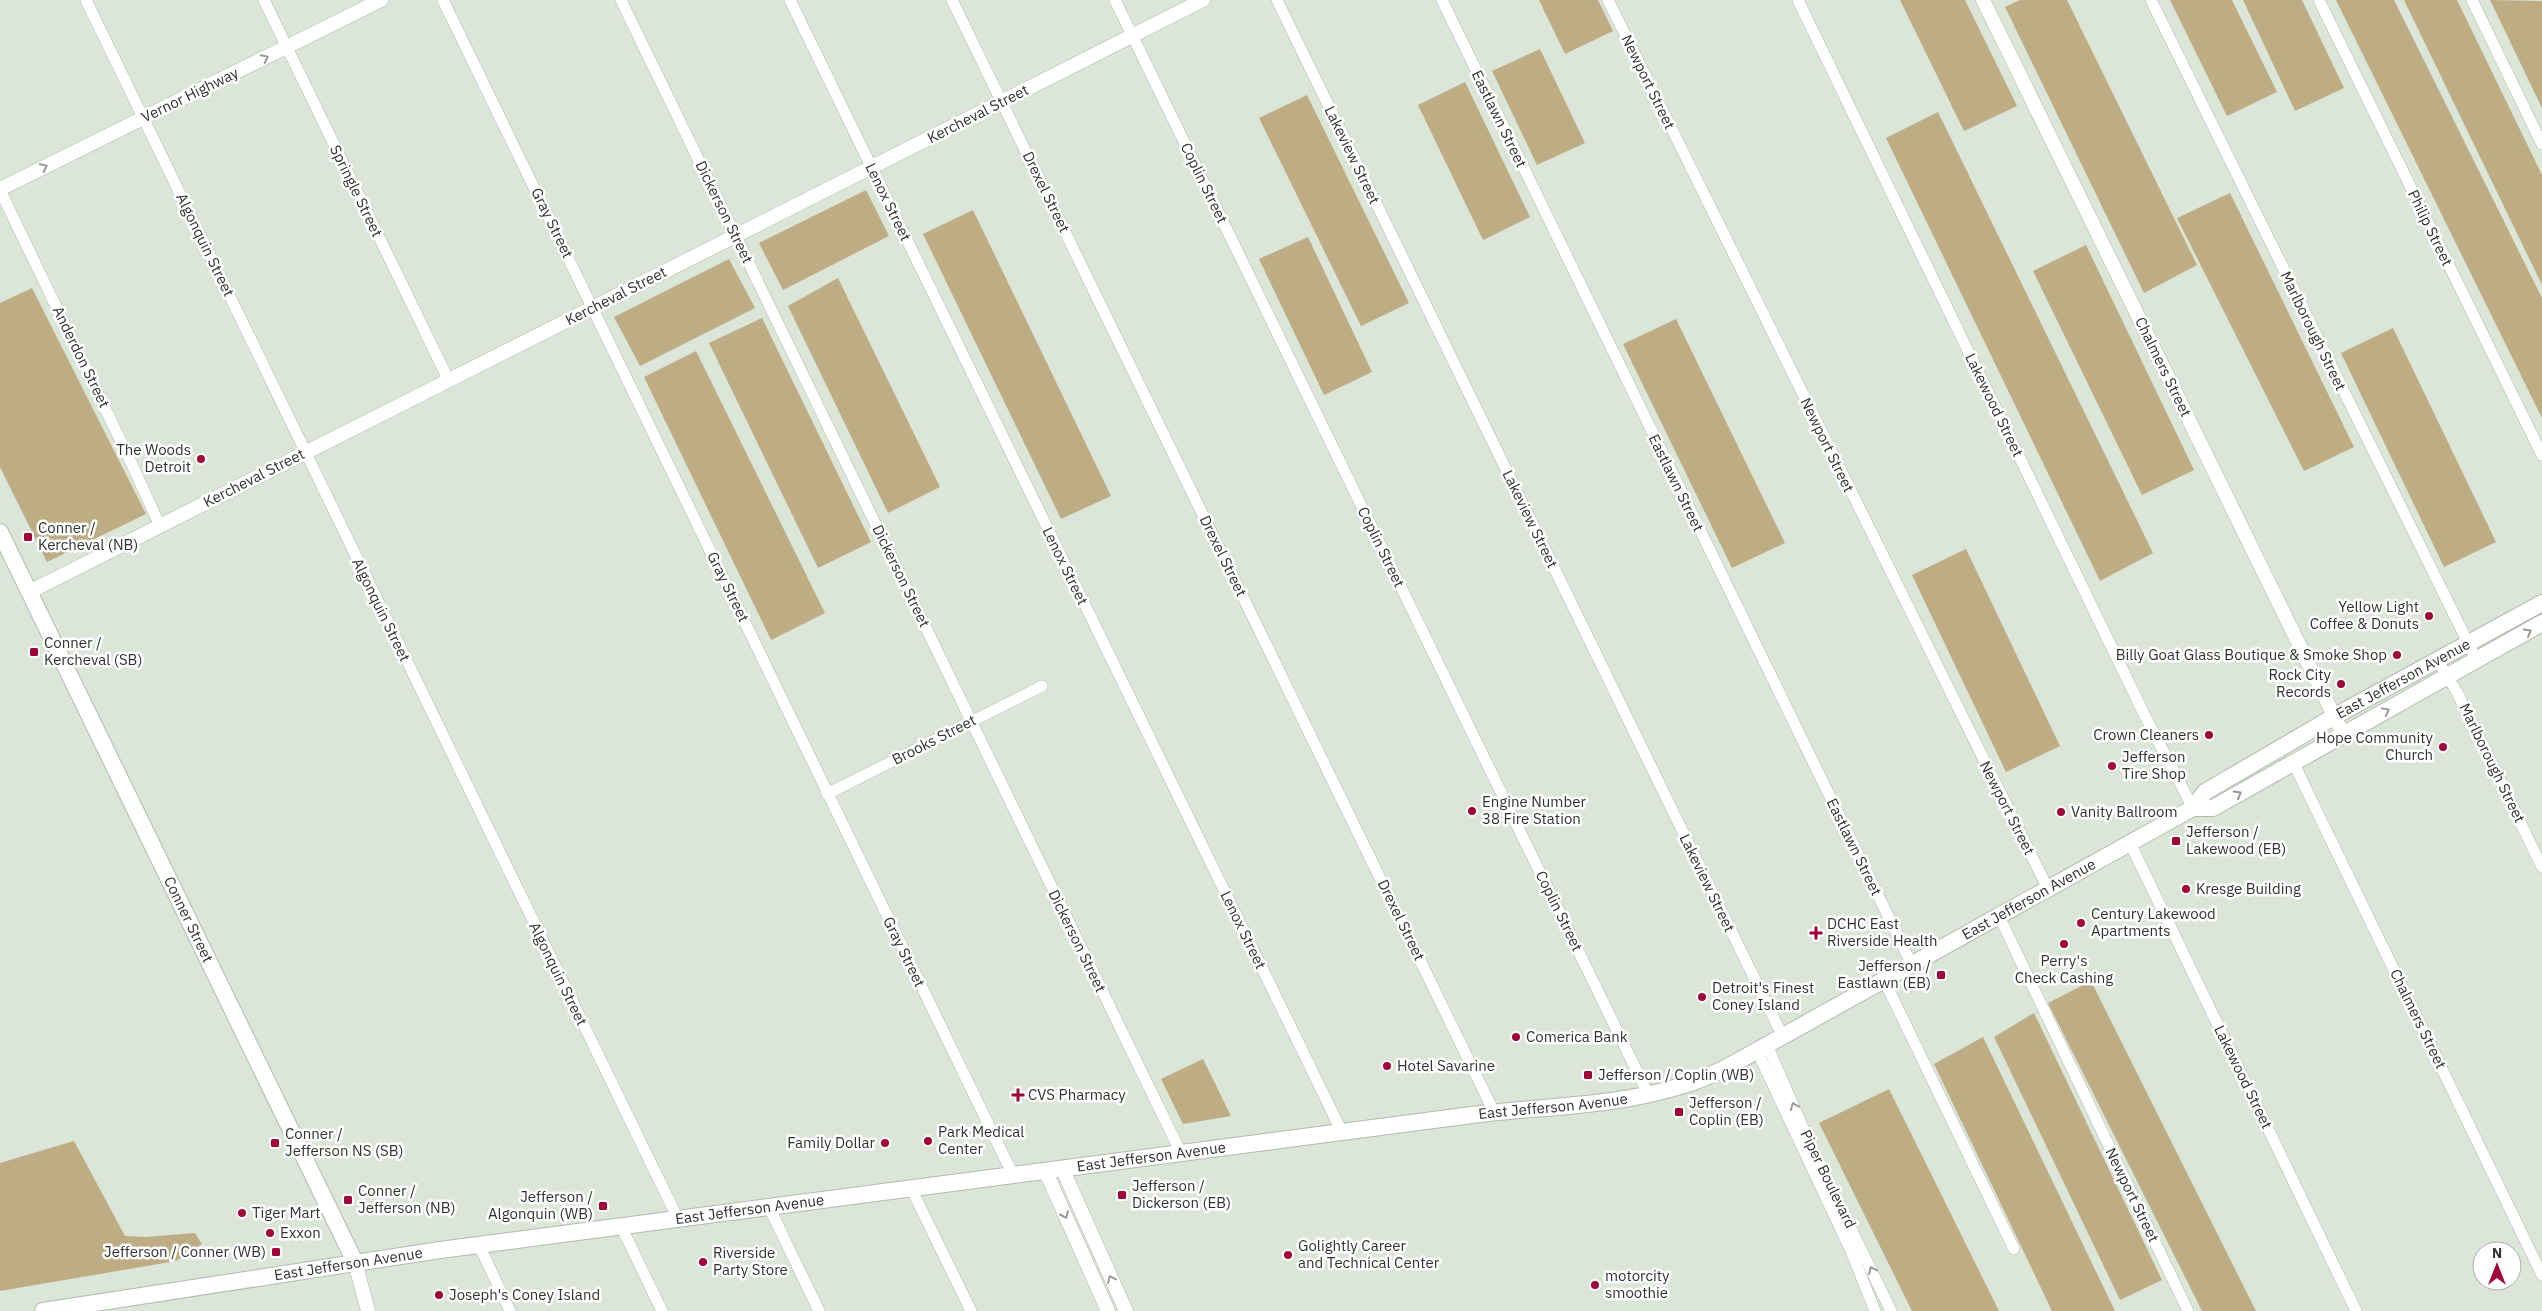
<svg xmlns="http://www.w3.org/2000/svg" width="2542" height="1311" font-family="'IBM Plex Sans',sans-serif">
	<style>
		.green { fill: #bead84 }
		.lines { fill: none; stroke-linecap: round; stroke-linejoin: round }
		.minor-casing { stroke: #b2bbaf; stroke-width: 12 }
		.tertiary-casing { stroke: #b2bbaf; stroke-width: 15 }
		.secondary-casing { stroke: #b2bbaf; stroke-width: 18 }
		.minor { stroke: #fff; stroke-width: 11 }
		.tertiary { stroke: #fff; stroke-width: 14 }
		.secondary { stroke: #fff; stroke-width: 16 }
		.oneway { stroke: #989a97 }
		.poi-dot { fill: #a10237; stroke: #fff; stroke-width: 2 }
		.labels { text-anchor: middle; stroke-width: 5; stroke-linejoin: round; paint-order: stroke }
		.street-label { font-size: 15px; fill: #30342f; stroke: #fff }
		.poi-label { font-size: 15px; fill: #30342f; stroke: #fff; text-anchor: start }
	</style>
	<rect width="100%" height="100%" fill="#dbe5d8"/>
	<g class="green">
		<polygon points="1539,0 1598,0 1613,31 1565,54"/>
		<polygon points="1900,0 1965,0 2017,106 1964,131"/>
		<polygon points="2020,0 2067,0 2197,265 2144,293 2005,7"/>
		<polygon points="2170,0 2232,0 2277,92 2227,116"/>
		<polygon points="2243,0 2302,0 2344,88 2295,111"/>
		<polygon points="2336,0 2394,0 2542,298 2542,418"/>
		<polygon points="2404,0 2457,0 2542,175 2542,285"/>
		<polygon points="2490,0 2542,1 2542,108"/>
		<polygon points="1540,49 1585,143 1537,165 1492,71"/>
		<polygon points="1465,82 1530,217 1483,240 1418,105"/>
		<polygon points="1307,95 1409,303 1361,326 1259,118"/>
		<polygon points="1938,112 2153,553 2100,581 1886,138"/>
		<polygon points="866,190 889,236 783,290 759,243"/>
		<polygon points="2230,193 2354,447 2304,471 2177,218"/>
		<polygon points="973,210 1111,496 1061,519 923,234"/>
		<polygon points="1308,237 1372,372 1324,395 1259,259"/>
		<polygon points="2086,245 2194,470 2142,495 2033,271"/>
		<polygon points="729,259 755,308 640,366 614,317"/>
		<polygon points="838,278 940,487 888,513 788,306"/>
		<polygon points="32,288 146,514 47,562 0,467 0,303"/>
		<polygon points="762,318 871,542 818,568 709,343"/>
		<polygon points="1676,319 1785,543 1732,568 1623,344"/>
		<polygon points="2393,328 2496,542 2444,567 2341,353"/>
		<polygon points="696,351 825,613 771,640 644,377"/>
		<polygon points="1966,549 2060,746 2006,772 1912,575"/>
		<polygon points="2091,981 2256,1311 2202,1311 2048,1003"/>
		<polygon points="2034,1013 2162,1280 2120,1300 1994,1037"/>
		<polygon points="1983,1037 2115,1311 2052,1311 1934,1064"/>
		<polygon points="1203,1059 1231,1116 1183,1124 1161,1079"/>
		<polygon points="1889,1089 1999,1311 1912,1311 1819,1123"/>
		<polygon points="74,1141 125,1236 146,1237 195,1233 202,1244 176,1261 0,1291 0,1163"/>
	</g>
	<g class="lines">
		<g class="minor-casing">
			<g id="minor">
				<polyline points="86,0 678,1219"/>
				<polyline points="264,0 449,381"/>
				<polyline points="443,0 1013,1175"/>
				<polyline points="621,0 1181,1153"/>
				<polyline points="790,0 1342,1132"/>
				<polyline points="952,0 1494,1112"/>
				<polyline points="1115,0 1648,1094"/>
				<polyline points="1277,0 1783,1037"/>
				<polyline points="1442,0 1912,965"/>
				<polyline points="1608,0 2048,889"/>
				<polyline points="1798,0 2144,714 2193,808"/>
				<polyline points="2151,0 2477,661"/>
				<polyline points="2319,0 2542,455"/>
				<polyline points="2472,0 2542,144"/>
				<polyline points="0,190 129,458 160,526"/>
				<polyline points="2438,661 2457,692 2542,867"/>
				<polyline points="2293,762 2542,1275"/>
				<polyline points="827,794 1042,686"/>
				<polyline points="2130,843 2356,1311"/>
				<polyline points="1999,916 2188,1311"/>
				<polyline points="1884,980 2014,1249"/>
				<polyline points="1767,1045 1810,1144 1891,1311"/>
				<polyline points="1757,1051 1851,1251 1875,1311"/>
				<polyline points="911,1188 971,1311"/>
				<polyline points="769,1207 819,1311"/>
				<polyline points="621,1226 662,1311"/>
				<polyline points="479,1245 510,1311"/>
			</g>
		</g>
		<g class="tertiary-casing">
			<g id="tertiary">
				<polyline points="1983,0 2343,734"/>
				<polyline points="0,189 381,0"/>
				<polyline points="29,592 1203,0"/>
				<polyline points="1062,1168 1126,1311"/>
				<polyline points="1045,1170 1108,1311"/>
				<polyline points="355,1262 368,1311"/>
			</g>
		</g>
		<g class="secondary-casing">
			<g id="secondary">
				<path id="s1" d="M0,532L355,1262"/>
				<polyline points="2193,808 2213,808 2542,623"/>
				<path id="s2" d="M43,1311L440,1250L1472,1115C1542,1106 1616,1107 1684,1085C1714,1076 1740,1060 1767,1045L2193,808L2205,792L2335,716L2542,603"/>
			</g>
		</g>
		<use href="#minor" class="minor"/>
		<use href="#tertiary" class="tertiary"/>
		<use href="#secondary" class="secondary"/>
	</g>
	<defs><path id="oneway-chevron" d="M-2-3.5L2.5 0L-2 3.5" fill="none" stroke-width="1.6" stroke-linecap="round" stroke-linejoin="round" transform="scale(1.25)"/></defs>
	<g class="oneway">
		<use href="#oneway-chevron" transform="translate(265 58) rotate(-26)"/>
		<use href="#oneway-chevron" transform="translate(44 167) rotate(-26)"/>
		<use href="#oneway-chevron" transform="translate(2528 632) rotate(-30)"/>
		<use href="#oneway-chevron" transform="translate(2386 711) rotate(-29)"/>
		<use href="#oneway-chevron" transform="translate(2238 794) rotate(-30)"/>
		<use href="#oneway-chevron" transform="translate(1794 1106) rotate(-112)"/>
		<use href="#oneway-chevron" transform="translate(1065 1215) rotate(66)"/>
		<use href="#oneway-chevron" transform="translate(1872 1270) rotate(-115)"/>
		<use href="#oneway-chevron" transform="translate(1111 1279) rotate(-115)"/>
	</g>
	<g class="poi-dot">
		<circle cx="201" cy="459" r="5"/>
		<rect x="23" y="532" width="10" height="10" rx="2.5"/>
		<circle cx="2429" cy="616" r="5"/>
		<rect x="29" y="647" width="10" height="10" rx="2.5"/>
		<circle cx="2397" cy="655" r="5"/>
		<circle cx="2341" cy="684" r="5"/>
		<circle cx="2209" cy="735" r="5"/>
		<circle cx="2443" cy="747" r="5"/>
		<circle cx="2112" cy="766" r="5"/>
		<circle cx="1472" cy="811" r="5"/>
		<circle cx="2061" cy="812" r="5"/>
		<rect x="2171" y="836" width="10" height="10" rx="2.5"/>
		<circle cx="2186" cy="889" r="5"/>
		<circle cx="2081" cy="923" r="5"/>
		<path d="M1813.5 925.5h5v5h5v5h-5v5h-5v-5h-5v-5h5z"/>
		<circle cx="2064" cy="944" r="5"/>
		<rect x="1936" y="970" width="10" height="10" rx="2.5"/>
		<circle cx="1702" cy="997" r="5"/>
		<circle cx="1516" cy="1037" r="5"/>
		<circle cx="1387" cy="1066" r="5"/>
		<rect x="1583" y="1070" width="10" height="10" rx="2.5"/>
		<path d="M1015.5 1087.5h5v5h5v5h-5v5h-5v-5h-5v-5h5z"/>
		<rect x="1674" y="1107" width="10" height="10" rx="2.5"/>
		<circle cx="928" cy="1141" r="5"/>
		<rect x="270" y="1138" width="10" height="10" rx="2.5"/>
		<circle cx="885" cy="1143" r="5"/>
		<rect x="1117" y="1190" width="10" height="10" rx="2.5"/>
		<rect x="343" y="1195" width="10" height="10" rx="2.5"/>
		<rect x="598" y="1201" width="10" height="10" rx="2.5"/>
		<circle cx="242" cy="1213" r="5"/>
		<circle cx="270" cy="1233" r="5"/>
		<rect x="271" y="1247" width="10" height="10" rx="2.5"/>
		<circle cx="1288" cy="1255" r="5"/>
		<circle cx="703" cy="1262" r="5"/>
		<circle cx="1595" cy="1285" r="5"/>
		<circle cx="439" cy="1295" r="5"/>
	</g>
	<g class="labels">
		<g class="street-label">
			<text transform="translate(1648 82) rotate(64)" y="5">Newport Street</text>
			<text transform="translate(190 95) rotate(-26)" y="5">Vernor Highway</text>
			<text transform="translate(978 114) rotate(-27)" y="5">Kercheval Street</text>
			<text transform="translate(1499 119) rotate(64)" y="5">Eastlawn Street</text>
			<text transform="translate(1352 155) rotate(64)" y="5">Lakeview Street</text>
			<text transform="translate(1204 183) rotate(64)" y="5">Coplin Street</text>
			<text transform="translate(356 191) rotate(64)" y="5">Springle Street</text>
			<text transform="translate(1046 192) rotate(64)" y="5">Drexel Street</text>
			<text transform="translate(888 202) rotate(64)" y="5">Lenox Street</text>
			<text transform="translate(724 212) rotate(64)" y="5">Dickerson Street</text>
			<text transform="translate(552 223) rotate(64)" y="5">Gray Street</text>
			<text transform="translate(2430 228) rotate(64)" y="5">Philip Street</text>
			<text transform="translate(205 245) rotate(64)" y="5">Algonquin Street</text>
			<text transform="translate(616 296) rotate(-27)" y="5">Kercheval Street</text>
			<text transform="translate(2313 331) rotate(64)" y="5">Marlborough Street</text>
			<text transform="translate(81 357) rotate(64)" y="5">Anderdon Street</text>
			<text transform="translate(2163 367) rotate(64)" y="5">Chalmers Street</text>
			<text transform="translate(1994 405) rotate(64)" y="5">Lakewood Street</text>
			<text transform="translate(1827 445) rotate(64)" y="5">Newport Street</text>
			<text transform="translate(254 478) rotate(-27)" y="5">Kercheval Street</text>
			<text transform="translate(1676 483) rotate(64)" y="5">Eastlawn Street</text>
			<text transform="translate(1530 519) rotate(64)" y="5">Lakeview Street</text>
			<text transform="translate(1381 547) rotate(64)" y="5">Coplin Street</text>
			<text transform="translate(1223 556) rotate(64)" y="5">Drexel Street</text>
			<text transform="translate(1065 566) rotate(64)" y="5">Lenox Street</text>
			<text transform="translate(901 576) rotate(64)" y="5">Dickerson Street</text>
			<text transform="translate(728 587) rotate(64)" y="5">Gray Street</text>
			<text transform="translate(381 610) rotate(64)" y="5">Algonquin Street</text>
			<text dy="5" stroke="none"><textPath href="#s2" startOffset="2485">East Jefferson Avenue</textPath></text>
			<text transform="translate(934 740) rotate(-27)" y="5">Brooks Street</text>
			<text transform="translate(2492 763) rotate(64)" y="5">Marlborough Street</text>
			<text transform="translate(2007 808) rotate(63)" y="5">Newport Street</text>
			<text transform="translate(1854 847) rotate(64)" y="5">Eastlawn Street</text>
			<text transform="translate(1707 883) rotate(64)" y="5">Lakeview Street</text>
			<text dy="5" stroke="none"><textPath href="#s2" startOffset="2049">East Jefferson Avenue</textPath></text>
			<text transform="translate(1559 911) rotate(64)" y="5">Coplin Street</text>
			<text dy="5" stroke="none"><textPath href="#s1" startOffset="431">Conner Street</textPath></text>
			<text transform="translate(1401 920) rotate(64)" y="5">Drexel Street</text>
			<text transform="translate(1243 930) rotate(64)" y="5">Lenox Street</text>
			<text transform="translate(1077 941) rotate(64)" y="5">Dickerson Street</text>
			<text transform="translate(904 952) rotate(64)" y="5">Gray Street</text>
			<text transform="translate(558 974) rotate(64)" y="5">Algonquin Street</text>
			<text transform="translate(2418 1019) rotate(64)" y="5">Chalmers Street</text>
			<text transform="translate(2243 1077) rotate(64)" y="5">Lakewood Street</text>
			<text dy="5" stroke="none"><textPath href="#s2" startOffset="1524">East Jefferson Avenue</textPath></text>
			<text dy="5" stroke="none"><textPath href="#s2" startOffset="1119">East Jefferson Avenue</textPath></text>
			<text transform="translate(1828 1179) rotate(64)" y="5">Piper Boulevard</text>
			<text transform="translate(2132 1195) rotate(64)" y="5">Newport Street</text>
			<text dy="5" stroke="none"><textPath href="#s2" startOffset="714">East Jefferson Avenue</textPath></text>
			<text dy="5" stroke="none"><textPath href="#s2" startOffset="309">East Jefferson Avenue</textPath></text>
		</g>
		<g class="poi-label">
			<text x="191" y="455" text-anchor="end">The Woods<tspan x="191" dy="17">Detroit</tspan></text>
			<text x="38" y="533">Conner /<tspan x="38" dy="17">Kercheval (NB)</tspan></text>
			<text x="2419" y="612" text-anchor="end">Yellow Light<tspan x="2419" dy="17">Coffee &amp; Donuts</tspan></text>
			<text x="44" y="648">Conner /<tspan x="44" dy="17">Kercheval (SB)</tspan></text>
			<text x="2387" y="660" text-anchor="end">Billy Goat Glass Boutique &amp; Smoke Shop</text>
			<text x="2331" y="680" text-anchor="end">Rock City<tspan x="2331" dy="17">Records</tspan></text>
			<text x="2199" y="740" text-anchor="end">Crown Cleaners</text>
			<text x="2433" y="743" text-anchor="end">Hope Community<tspan x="2433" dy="17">Church</tspan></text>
			<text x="2122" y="762">Jefferson<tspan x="2122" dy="17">Tire Shop</tspan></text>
			<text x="1482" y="807">Engine Number<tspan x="1482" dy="17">38 Fire Station</tspan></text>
			<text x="2071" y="817">Vanity Ballroom</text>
			<text x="2186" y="837">Jefferson /<tspan x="2186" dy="17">Lakewood (EB)</tspan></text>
			<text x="2196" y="894">Kresge Building</text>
			<text x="2091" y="919">Century Lakewood<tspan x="2091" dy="17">Apartments</tspan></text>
			<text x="1827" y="929">DCHC East<tspan x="1827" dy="17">Riverside Health</tspan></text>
			<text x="2064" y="966" text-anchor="middle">Perry's<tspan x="2064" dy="17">Check Cashing</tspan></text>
			<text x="1931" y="971" text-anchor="end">Jefferson /<tspan x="1931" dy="17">Eastlawn (EB)</tspan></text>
			<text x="1712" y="993">Detroit's Finest<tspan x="1712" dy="17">Coney Island</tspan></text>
			<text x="1526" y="1042">Comerica Bank</text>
			<text x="1397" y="1071">Hotel Savarine</text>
			<text x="1598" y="1080">Jefferson / Coplin (WB)</text>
			<text x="1028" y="1100">CVS Pharmacy</text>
			<text x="1689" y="1108">Jefferson /<tspan x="1689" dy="17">Coplin (EB)</tspan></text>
			<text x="938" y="1137">Park Medical<tspan x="938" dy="17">Center</tspan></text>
			<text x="285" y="1139">Conner /<tspan x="285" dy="17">Jefferson NS (SB)</tspan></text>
			<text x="875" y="1148" text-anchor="end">Family Dollar</text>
			<text x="1132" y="1191">Jefferson /<tspan x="1132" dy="17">Dickerson (EB)</tspan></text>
			<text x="358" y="1196">Conner /<tspan x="358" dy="17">Jefferson (NB)</tspan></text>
			<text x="593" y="1202" text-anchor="end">Jefferson /<tspan x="593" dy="17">Algonquin (WB)</tspan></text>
			<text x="252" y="1218">Tiger Mart</text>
			<text x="280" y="1238">Exxon</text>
			<text x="1298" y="1251">Golightly Career<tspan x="1298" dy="17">and Technical Center</tspan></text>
			<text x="266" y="1257" text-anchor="end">Jefferson / Conner (WB)</text>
			<text x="713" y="1258">Riverside<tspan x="713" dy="17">Party Store</tspan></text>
			<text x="1605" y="1281">motorcity<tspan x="1605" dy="17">smoothie</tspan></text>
			<text x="449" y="1300">Joseph's Coney Island</text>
		</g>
	</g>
	<g transform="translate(2497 1266)"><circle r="24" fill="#ffffff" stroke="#acaeac"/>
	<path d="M0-4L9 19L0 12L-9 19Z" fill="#a10237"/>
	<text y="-8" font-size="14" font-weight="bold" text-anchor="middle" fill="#30342f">N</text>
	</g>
</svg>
